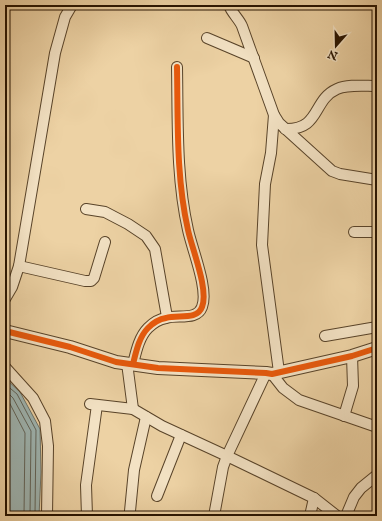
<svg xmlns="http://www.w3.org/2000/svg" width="382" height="521" font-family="'IM FELL English',serif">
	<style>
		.water { fill: #9eb5b2; stroke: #6e746b }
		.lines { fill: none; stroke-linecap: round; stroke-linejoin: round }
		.shore { stroke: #626459; stroke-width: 1 }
		.minor-casing { stroke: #584329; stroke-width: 12 }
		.tertiary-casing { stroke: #584329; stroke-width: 14 }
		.minor { stroke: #f3e2c4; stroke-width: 10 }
		.tertiary { stroke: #f3e2c4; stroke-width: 12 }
		.cycleway-casing { stroke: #f3e2c4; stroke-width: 8 }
		.cycleway { stroke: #e8590c; stroke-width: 6 }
	</style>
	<rect width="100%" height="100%" fill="#edd2a4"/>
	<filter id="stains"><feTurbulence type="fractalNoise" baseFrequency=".005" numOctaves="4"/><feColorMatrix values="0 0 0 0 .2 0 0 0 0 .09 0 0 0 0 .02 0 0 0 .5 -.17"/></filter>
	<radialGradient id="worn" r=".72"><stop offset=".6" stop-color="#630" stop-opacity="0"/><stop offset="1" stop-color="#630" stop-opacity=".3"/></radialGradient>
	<polygon class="water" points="5,378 20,392 40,429 41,472 39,516 5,516"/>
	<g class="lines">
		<g class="shore">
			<polyline points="5,384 17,394 36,430 35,516"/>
			<polyline points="5,390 13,398 31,431 30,516"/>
			<polyline points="5,398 9,402 25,433 24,516"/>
		</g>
		<g class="minor-casing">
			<g id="minor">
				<path d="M229,5C231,12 239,19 242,26L274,115L279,123L332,171L340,174L377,180"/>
				<polyline points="207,38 254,58"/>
				<polyline points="274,115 271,153 265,184 262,245 279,372"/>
				<path d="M285,129C321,130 312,100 337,89C348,84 364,86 377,86"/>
				<polyline points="86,209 105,212 128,224 146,236 155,249 167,317"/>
				<polyline points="354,232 377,232"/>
				<polyline points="19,266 85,281 91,281 94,278 105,242"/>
				<polyline points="5,299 12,287 19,266 55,53 65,17 72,5"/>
				<polyline points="325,336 377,327"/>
				<polyline points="127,363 133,409"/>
				<path d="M133,364C136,352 139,337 148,328C153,323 160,319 166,318C177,314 197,321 202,307C209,290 192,249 188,230C176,177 178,122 177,67"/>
				<polyline points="5,367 33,398 45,421 48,446 47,516"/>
				<polyline points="272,374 283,388 299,400 377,427"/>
				<polyline points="90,404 133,409 162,426 227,456 314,498 337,516"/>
				<polyline points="344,416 353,386 352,356"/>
				<polyline points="157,496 181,435"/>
				<polyline points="130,511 134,470 146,417"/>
				<polyline points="87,516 86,485 97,405"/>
				<polyline points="214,516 223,467 227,456 266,373"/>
				<polyline points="310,516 314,498"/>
				<polyline points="346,516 354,497 361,488 377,475"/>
			</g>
		</g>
		<g class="tertiary-casing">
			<polyline id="tertiary" points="5,331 70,347 116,362 158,368 266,373 272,374 352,356 377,348"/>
		</g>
		<use href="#minor" class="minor"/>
		<use href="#tertiary" class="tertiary"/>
		<g class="cycleway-casing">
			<g id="cycleway">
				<polyline points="5,331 70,347 116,362 158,368 266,373 272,374 352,356 377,348"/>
				<path d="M133,364C136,352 139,337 148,328C153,323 160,319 166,318C177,314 197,321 202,307C209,290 192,249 188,230C176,177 178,122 177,67"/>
			</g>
		</g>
		<use href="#cycleway" class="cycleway"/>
	</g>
	<rect width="382" height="521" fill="none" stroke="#edd2a4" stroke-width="20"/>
	<rect x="6" y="6" width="370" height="509" fill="none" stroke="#271300" stroke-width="2"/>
	<rect x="10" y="10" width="362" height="501" fill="none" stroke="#271300"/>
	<g transform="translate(336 46) rotate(200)" stroke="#f3e2c4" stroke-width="3" paint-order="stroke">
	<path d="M0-3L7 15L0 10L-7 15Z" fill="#271300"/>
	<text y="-6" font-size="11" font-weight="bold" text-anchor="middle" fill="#271300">N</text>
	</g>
	<rect width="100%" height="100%" filter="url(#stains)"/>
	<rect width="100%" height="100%" fill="url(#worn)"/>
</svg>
